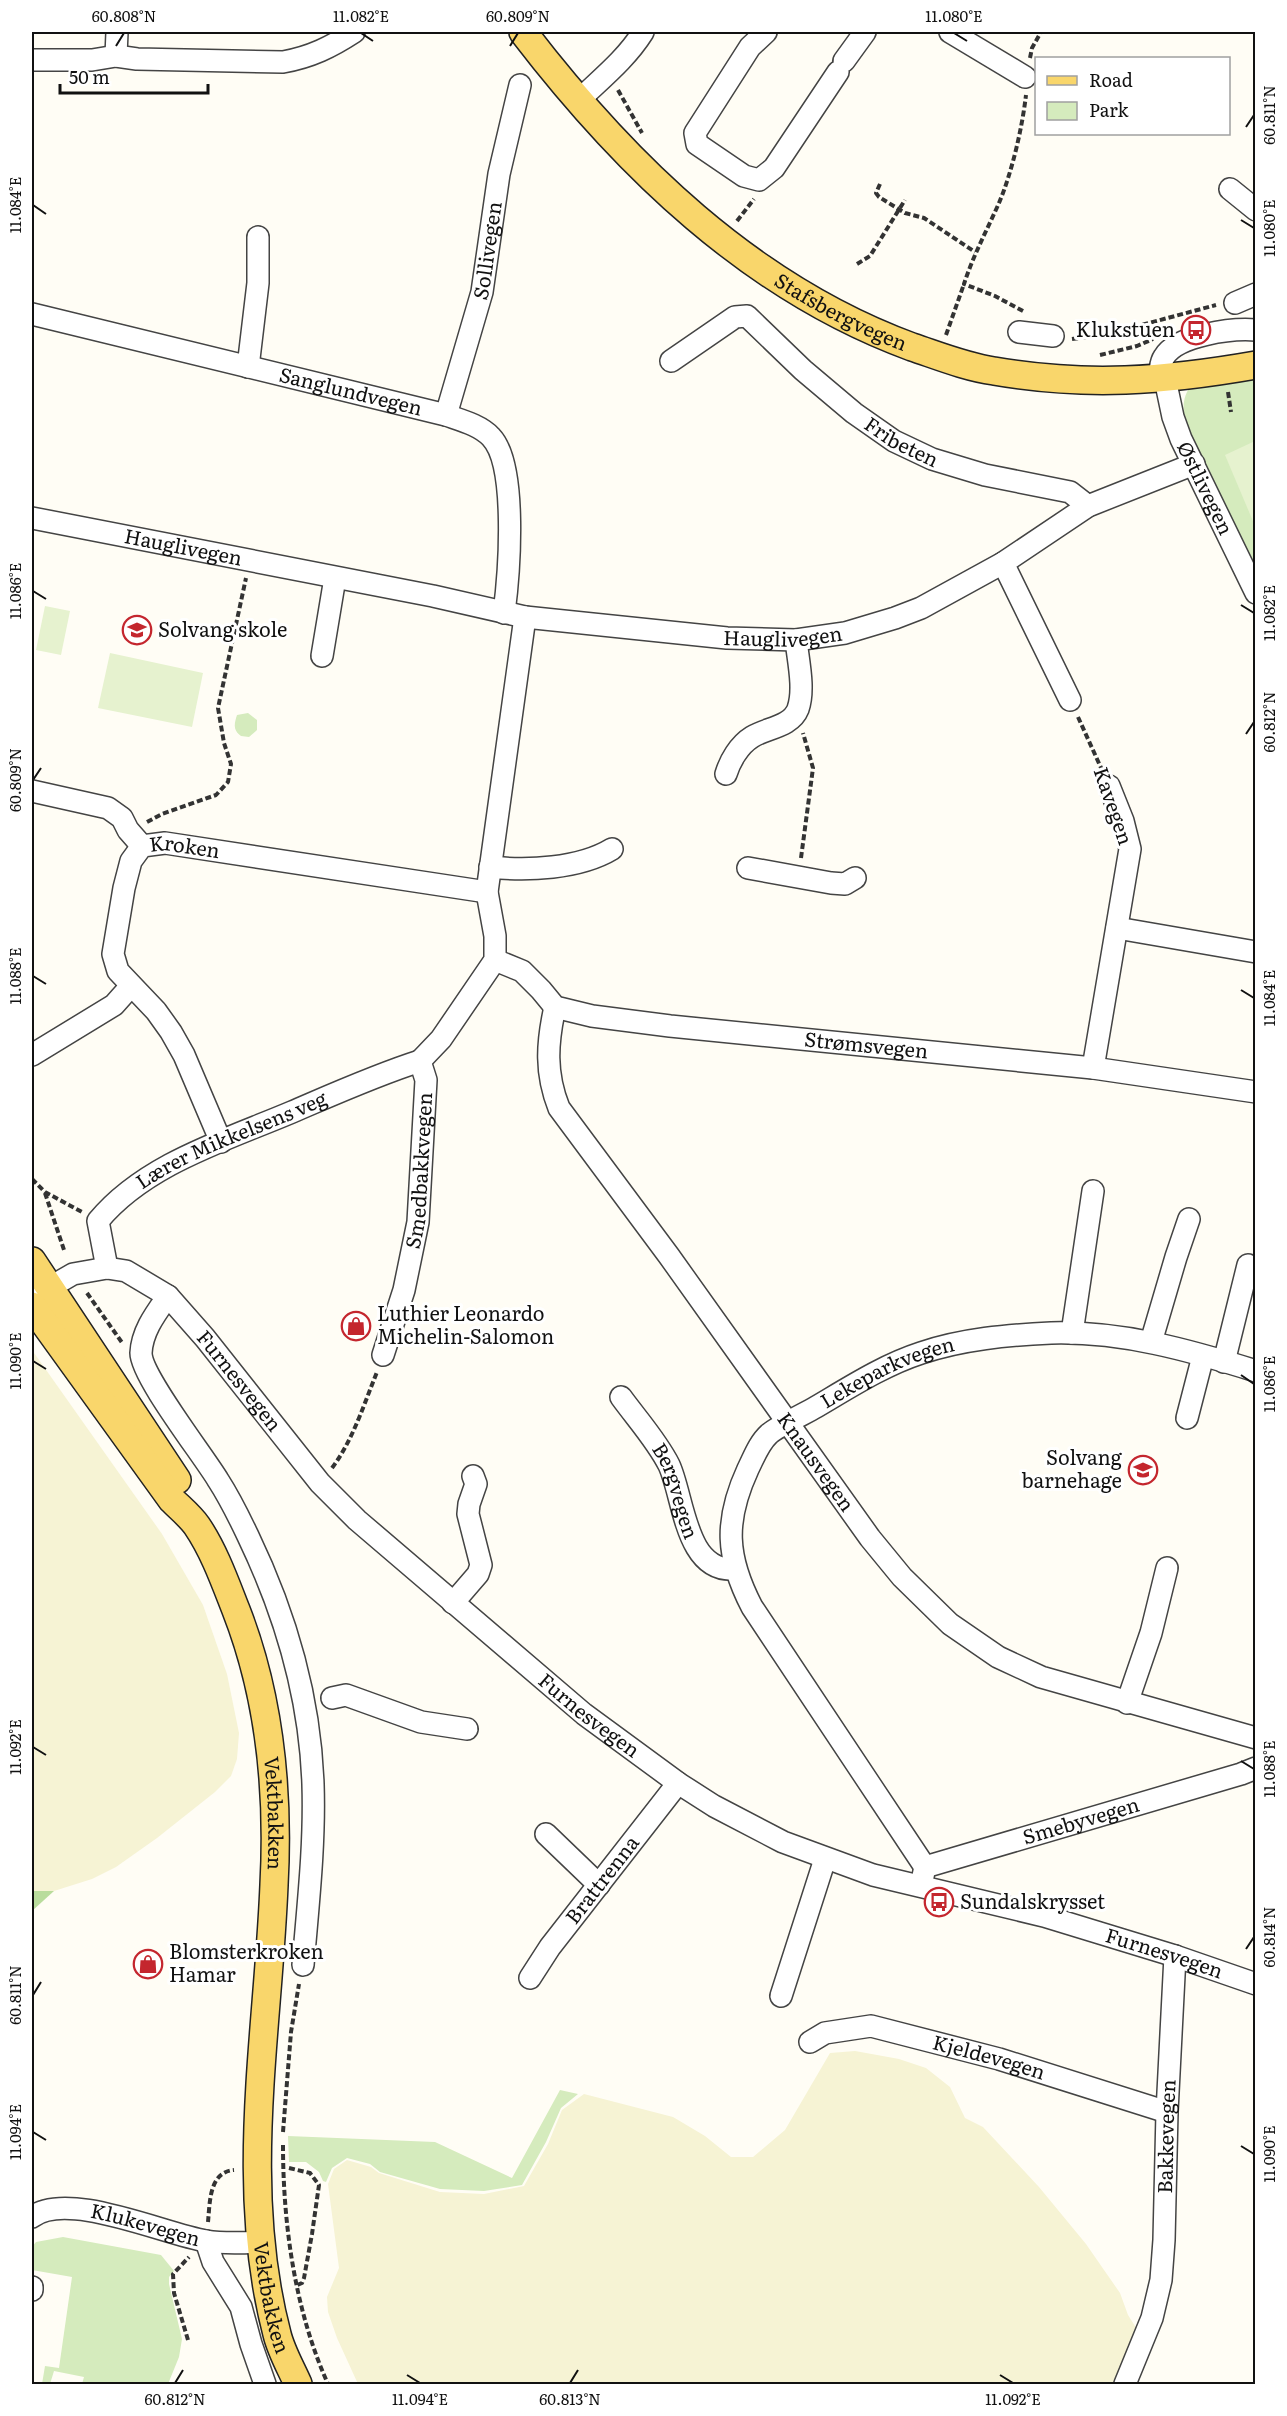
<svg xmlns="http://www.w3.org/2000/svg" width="1287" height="2416" font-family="Literata,serif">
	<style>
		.farmland { fill: #f6f3d4 }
		.green { fill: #d5ebbd }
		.forest { fill: #b9dc9c }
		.pitch { fill: #e6f2cf }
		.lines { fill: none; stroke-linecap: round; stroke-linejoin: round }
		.minor-casing { stroke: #444; stroke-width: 24 }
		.major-casing { stroke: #222; stroke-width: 30 }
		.path { stroke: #333; stroke-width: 4; stroke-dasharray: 6 3; stroke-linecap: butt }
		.minor { stroke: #fff; stroke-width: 21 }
		.major { stroke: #f9d66b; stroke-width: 27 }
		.ticks { fill: none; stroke: #111; stroke-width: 2 }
		.labels { text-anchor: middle; stroke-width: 6; stroke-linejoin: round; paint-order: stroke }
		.street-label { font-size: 20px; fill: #111; stroke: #fff }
		.poi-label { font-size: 20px; fill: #111; stroke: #fff; text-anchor: start }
		.neatline { fill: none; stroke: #111; stroke-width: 2 }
		.ticks-label { font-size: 15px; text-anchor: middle; fill: #111 }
	</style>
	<rect width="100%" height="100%" fill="#fffdf5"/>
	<g class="farmland">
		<polygon points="32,1350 162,1534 203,1605 227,1674 239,1733 237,1759 231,1776 215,1792 157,1838 116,1867 92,1879 54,1891 32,1891"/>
		<polygon points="855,2051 899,2059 926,2068 950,2087 965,2118 983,2127 1039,2187 1086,2244 1120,2293 1128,2315 1140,2334 1129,2384 358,2384 337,2338 328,2312 327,2297 339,2268 328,2184 334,2169 347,2160 371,2167 379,2173 440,2192 484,2194 524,2186 548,2144 562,2110 584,2094 673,2117 705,2136 731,2157 753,2157 785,2130 830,2053"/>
	</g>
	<g class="green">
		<path d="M1255,374V573L1187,430C1183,412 1180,398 1193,383Z"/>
		<path d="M248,713L257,720V730L249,737L241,736C233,730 234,724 237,715Z"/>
		<polygon points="560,2090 578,2094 561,2108 546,2142 522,2185 484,2191 440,2189 380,2172 370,2164 347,2158 332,2168 326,2182 323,2181 319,2172 306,2162 289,2162 288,2136 435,2142 512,2178"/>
		<polygon points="63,2237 161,2255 174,2271 169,2277 169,2284 182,2339 179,2357 168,2384 82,2384 84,2377 54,2371 50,2384 42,2384 45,2366 59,2368 72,2277 32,2270 32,2247 36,2242"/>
	</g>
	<polygon class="forest" points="32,1891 54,1891 32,1911"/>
	<g class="pitch">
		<polygon points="1255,441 1255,526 1225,455"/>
		<polygon points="45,606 70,611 61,655 36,650"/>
		<polygon points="110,653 203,673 192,727 98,708"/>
	</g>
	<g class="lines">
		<g class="minor-casing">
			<g id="minor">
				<polyline points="766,32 750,47 695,133 697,144 744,176 759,180 774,168 838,72"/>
				<polyline points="950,32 1025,77"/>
				<polyline points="116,56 117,32"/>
				<path d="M32,60H92L116,56L137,59L283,62C311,57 331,47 354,32"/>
				<polyline points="844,61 865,32"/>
				<path d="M578,101C602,78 626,59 643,32"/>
				<polyline points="1230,189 1256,210"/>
				<polyline points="1235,303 1256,294"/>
				<path id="s1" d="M32,314L446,415C460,420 480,425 491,437C518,465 509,575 504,613"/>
				<polyline points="1019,332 1053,336"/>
				<path id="s2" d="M671,361L735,317L747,316L803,370L854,413L894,441L932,459L985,475L1070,492L1088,506"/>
				<polyline points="248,367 258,283 258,237"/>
				<path id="s3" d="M1165,379L1173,417L1181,439L1256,593"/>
				<path d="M1160,380C1160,372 1160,363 1164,357C1177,335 1232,328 1256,330"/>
				<path id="s4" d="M446,415L482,292L499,174L520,85"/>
				<path id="s5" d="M32,518L433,596L525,617L727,638L796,640L845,633L895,618L921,608L1003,563L1088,506L1194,464"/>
				<polyline points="1003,563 1070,700"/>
				<polyline points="322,656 335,578"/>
				<path d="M726,774C730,761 739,745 752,737C766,728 791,727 798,709C805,689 798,660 796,640"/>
				<polyline points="32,791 108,808 122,818 128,830 142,846"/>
				<path d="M490,867C527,871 579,869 612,849"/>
				<polyline points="748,868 831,883 845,884 855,878"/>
				<polyline points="1117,928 1256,952"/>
				<path id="s6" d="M495,960L522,971L541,990L555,1007L592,1016L670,1026L1093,1068L1256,1092"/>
				<path id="s7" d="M555,1007C547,1043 545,1073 559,1108L669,1256L870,1538L902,1577L950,1624L998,1657L1041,1677L1256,1738"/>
				<polyline points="32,1055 114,1005 130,987"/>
				<polyline points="1093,1068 1130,849 1123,821 1109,786"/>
				<path id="s8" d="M221,1142L184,1055L171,1032L156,1011L118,971L113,954L124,888L131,861L142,846L165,843L487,892"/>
				<path id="s9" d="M107,1268L98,1221C145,1164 226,1140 292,1112C334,1094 376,1075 420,1061"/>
				<path id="s10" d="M37,1295L73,1274L107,1268L126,1271L168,1296L205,1338L320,1483L357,1520L584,1714L678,1783L714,1806L783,1842L873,1875L1044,1916L1175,1956L1256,1984"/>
				<path d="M168,1296C156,1313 142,1331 141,1353C141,1376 203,1455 218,1480C229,1497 239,1517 248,1536C285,1613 310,1697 313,1784C315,1844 308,1905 303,1965"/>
				<polyline points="1072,1333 1093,1191"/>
				<polyline points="1151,1342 1176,1257 1189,1219"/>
				<path id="s11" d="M383,1355L404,1290L418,1222L426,1080L420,1061L441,1039L495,960V936L487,892L525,617"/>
				<polyline points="1224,1362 1248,1265"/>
				<path id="s12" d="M621,1397C637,1419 657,1441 669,1465C684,1497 685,1573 735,1569"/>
				<polyline points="1187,1418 1203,1356"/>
				<polyline points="453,1603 478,1574 481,1565 468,1514 469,1504 476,1484 473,1476"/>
				<polyline points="332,1698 346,1695 421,1722 467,1729"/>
				<polyline points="1127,1703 1151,1633 1167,1568"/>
				<polyline points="546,1834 599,1885"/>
				<path id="s13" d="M925,1867L752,1607C726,1557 724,1521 748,1469C754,1457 759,1443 769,1434C775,1428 806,1413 816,1407C850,1387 884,1365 921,1353C962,1339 1008,1335 1051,1333C1121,1331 1189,1350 1256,1371"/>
				<path id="s14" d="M922,1881L925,1867L1241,1774L1256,1768"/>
				<path id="s15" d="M530,1978L550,1947L678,1783"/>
				<polyline points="781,1996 825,1859"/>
				<path id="s16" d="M810,2042L825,2033L871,2026L999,2059L1167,2112"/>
				<path id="s17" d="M32,2217C67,2190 164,2234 206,2241C224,2244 243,2243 261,2242"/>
				<polyline points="206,2241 213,2262 241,2307 251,2344 265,2384"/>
				<polyline points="32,2290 32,2287"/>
				<path id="s18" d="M1125,2384L1152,2318L1161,2280L1164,2240L1167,2112L1175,1956"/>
			</g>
		</g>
		<g class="major-casing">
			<g id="major">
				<path id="s19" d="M523,32C625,165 751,288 912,347C939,356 966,367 994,371C1086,387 1165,381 1256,365"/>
				<polyline points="32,1261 177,1480"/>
				<path id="s20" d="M32,1306L172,1500C180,1508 191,1517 197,1526C214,1551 225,1582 236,1610C270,1697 279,1792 274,1885C268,2034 238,2186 277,2334C281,2351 291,2368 298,2384"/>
			</g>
		</g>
		<g class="path">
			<polyline points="1030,58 1032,48 1041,32"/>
			<polyline points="618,90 642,133"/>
			<polyline points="880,184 876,193 879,197 905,213 924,218 975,252"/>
			<polyline points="737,221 754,199"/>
			<polyline points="857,264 870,256 905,200"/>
			<path d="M1023,311L995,296L964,284C973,256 987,230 999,203C1012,172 1022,129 1026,95"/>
			<polyline points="946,335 964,284"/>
			<polyline points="1072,339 1108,334 1216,305"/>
			<polyline points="1100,355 1137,346 1153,339"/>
			<polyline points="1228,392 1231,412"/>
			<polyline points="1078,717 1102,770"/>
			<polyline points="147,822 162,814 216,795 228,782 231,764 224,743 218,708 246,578"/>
			<polyline points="801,858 813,768 803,733"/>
			<polyline points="32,1179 45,1192 82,1212"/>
			<polyline points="45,1193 64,1250"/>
			<polyline points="87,1293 123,1344"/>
			<path d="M332,1468C353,1440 364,1404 377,1372"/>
			<polyline points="283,2132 291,2032 299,1984"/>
			<path d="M283,2145C283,2225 295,2311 328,2384"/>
			<polyline points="289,2168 310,2173 319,2185 312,2234 304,2278 302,2283 297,2285"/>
			<path d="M208,2222C210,2202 209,2172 234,2170"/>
			<polyline points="188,2340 174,2293 173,2274 189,2257"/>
		</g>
		<use href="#minor" class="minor"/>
		<use href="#major" class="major"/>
	</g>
	<path class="ticks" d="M361,33L373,41M954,33L967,41M116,46L124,33M510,46L518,33M1246,127L1254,115M33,205L46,214M1241,220L1254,228M33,591L46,599M1241,605L1254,613M1246,734L1254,722M33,780L41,768M33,976L46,984M1241,990L1254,998M33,1361L46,1369M1241,1375L1254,1384M33,1747L46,1755M1241,1761L1254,1769M1246,1949L1254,1937M33,1995L41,1982M33,2132L46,2140M1241,2146L1254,2154M407,2375L420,2383M1000,2375L1013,2383M175,2383L183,2370M570,2383L578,2370"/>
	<defs>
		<g id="bus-ring" transform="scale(1.5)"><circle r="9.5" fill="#fff" stroke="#c4262e" stroke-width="1.5"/><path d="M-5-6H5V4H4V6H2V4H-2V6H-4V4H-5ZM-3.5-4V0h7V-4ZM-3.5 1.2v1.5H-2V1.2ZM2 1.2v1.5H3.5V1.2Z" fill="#c4262e"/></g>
		<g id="school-ring" transform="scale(1.5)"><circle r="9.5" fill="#fff" stroke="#c4262e" stroke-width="1.5"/><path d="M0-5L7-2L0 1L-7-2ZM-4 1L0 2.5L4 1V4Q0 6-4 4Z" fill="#c4262e"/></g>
		<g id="shop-ring" transform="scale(1.5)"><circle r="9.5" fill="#fff" stroke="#c4262e" stroke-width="1.5"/><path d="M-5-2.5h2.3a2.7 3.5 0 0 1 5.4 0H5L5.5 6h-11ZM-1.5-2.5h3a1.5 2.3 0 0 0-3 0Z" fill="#c4262e"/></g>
	</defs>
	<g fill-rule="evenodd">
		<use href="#bus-ring" x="1196" y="330"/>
		<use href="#school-ring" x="137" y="630"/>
		<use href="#shop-ring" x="356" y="1326"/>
		<use href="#school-ring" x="1143" y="1470"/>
		<use href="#bus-ring" x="939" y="1902"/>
		<use href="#shop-ring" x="148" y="1964"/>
	</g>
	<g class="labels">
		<g class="street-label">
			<text dy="7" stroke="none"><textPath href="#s4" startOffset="170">Sollivegen</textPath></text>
			<text dy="7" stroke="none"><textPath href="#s19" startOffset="428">Stafsbergvegen</textPath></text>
			<text dy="7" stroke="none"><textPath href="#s1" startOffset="328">Sanglundvegen</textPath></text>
			<text dy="7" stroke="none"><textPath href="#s2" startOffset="290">Fribeten</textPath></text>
			<text dy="7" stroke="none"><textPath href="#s3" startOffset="117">Østlivegen</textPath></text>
			<text dy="7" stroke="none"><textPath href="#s5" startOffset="154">Hauglivegen</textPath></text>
			<text dy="7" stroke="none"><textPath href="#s5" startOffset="762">Hauglivegen</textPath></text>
			<text transform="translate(1113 806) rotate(71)" y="7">Kavegen</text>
			<text dy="7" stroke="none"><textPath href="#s8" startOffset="376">Kroken</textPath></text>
			<text dy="7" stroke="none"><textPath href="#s6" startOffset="392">Strømsvegen</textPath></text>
			<text dy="7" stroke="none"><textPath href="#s9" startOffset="206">Lærer Mikkelsens veg</textPath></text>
			<text dy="7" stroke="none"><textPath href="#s11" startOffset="189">Smedbakkvegen</textPath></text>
			<text dy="7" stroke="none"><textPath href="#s13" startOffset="632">Lekeparkvegen</textPath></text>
			<text dy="7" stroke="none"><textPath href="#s10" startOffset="255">Furnesvegen</textPath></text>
			<text dy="7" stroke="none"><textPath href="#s7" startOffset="540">Knausvegen</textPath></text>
			<text dy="7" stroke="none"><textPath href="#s12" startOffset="110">Bergvegen</textPath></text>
			<text dy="7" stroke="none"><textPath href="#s10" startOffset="741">Furnesvegen</textPath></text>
			<text dy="7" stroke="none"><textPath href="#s20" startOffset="576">Vektbakken</textPath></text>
			<text dy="7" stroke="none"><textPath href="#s14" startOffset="177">Smebyvegen</textPath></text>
			<text dy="7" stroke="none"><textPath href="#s15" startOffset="122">Brattrenna</textPath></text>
			<text dy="7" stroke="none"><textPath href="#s10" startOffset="1371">Furnesvegen</textPath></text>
			<text dy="7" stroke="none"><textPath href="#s16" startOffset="186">Kjeldevegen</textPath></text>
			<text dy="7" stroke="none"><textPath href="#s18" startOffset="254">Bakkevegen</textPath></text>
			<text dy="7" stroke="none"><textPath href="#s17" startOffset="117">Klukevegen</textPath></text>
			<text dy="7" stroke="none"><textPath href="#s20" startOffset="1062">Vektbakken</textPath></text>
		</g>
		<g class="poi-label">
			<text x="1175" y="337" text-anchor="end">Klukstuen</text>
			<text x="158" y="637">Solvang skole</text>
			<text x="377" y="1321">Luthier Leonardo<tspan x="377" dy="23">Michelin-Salomon</tspan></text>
			<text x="1122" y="1465" text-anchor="end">Solvang<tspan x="1122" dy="23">barnehage</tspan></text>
			<text x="960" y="1909">Sundalskrysset</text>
			<text x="169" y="1959">Blomsterkroken<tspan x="169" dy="23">Hamar</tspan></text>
		</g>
	</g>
	<rect width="1287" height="2416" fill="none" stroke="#ffffff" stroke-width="66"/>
	<rect x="1035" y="57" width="195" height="78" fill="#ffffff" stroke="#a0a0a0" stroke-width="1.5"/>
	<rect x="1047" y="76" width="30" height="9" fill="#f9d66b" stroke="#a0a0a0" stroke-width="1.5"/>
	<text x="1089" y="87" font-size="18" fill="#111111">Road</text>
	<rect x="1047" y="102" width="30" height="18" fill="#d5ebbd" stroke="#a0a0a0" stroke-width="1.5"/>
	<text x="1089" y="117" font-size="18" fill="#111111">Park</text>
	<path d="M60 84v9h148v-9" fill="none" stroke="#111111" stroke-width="3"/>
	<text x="69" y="84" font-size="18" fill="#111111" stroke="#ffffff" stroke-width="4.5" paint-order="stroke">50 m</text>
	<rect x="33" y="33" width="1221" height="2350" class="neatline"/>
	<g class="ticks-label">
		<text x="124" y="22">60.808°N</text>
		<text x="361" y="22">11.082°E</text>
		<text x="518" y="22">60.809°N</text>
		<text x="954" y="22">11.080°E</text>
		<text transform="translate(1270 115) rotate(-90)" y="5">60.811°N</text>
		<text transform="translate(16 205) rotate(-90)" y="5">11.084°E</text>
		<text transform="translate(1270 228) rotate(-90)" y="5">11.080°E</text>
		<text transform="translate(16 591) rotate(-90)" y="5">11.086°E</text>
		<text transform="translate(1270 613) rotate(-90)" y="5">11.082°E</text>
		<text transform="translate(1270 722) rotate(-90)" y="5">60.812°N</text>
		<text transform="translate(16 780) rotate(-90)" y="5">60.809°N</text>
		<text transform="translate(16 976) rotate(-90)" y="5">11.088°E</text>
		<text transform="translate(1270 998) rotate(-90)" y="5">11.084°E</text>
		<text transform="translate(16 1361) rotate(-90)" y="5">11.090°E</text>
		<text transform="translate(1270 1384) rotate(-90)" y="5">11.086°E</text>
		<text transform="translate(16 1747) rotate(-90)" y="5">11.092°E</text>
		<text transform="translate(1270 1769) rotate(-90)" y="5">11.088°E</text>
		<text transform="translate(1270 1937) rotate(-90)" y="5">60.814°N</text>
		<text transform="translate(16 1995) rotate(-90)" y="5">60.811°N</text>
		<text transform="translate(16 2132) rotate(-90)" y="5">11.094°E</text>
		<text transform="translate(1270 2154) rotate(-90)" y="5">11.090°E</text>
		<text x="175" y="2405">60.812°N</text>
		<text x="420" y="2405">11.094°E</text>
		<text x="570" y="2405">60.813°N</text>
		<text x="1013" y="2405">11.092°E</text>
	</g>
</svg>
